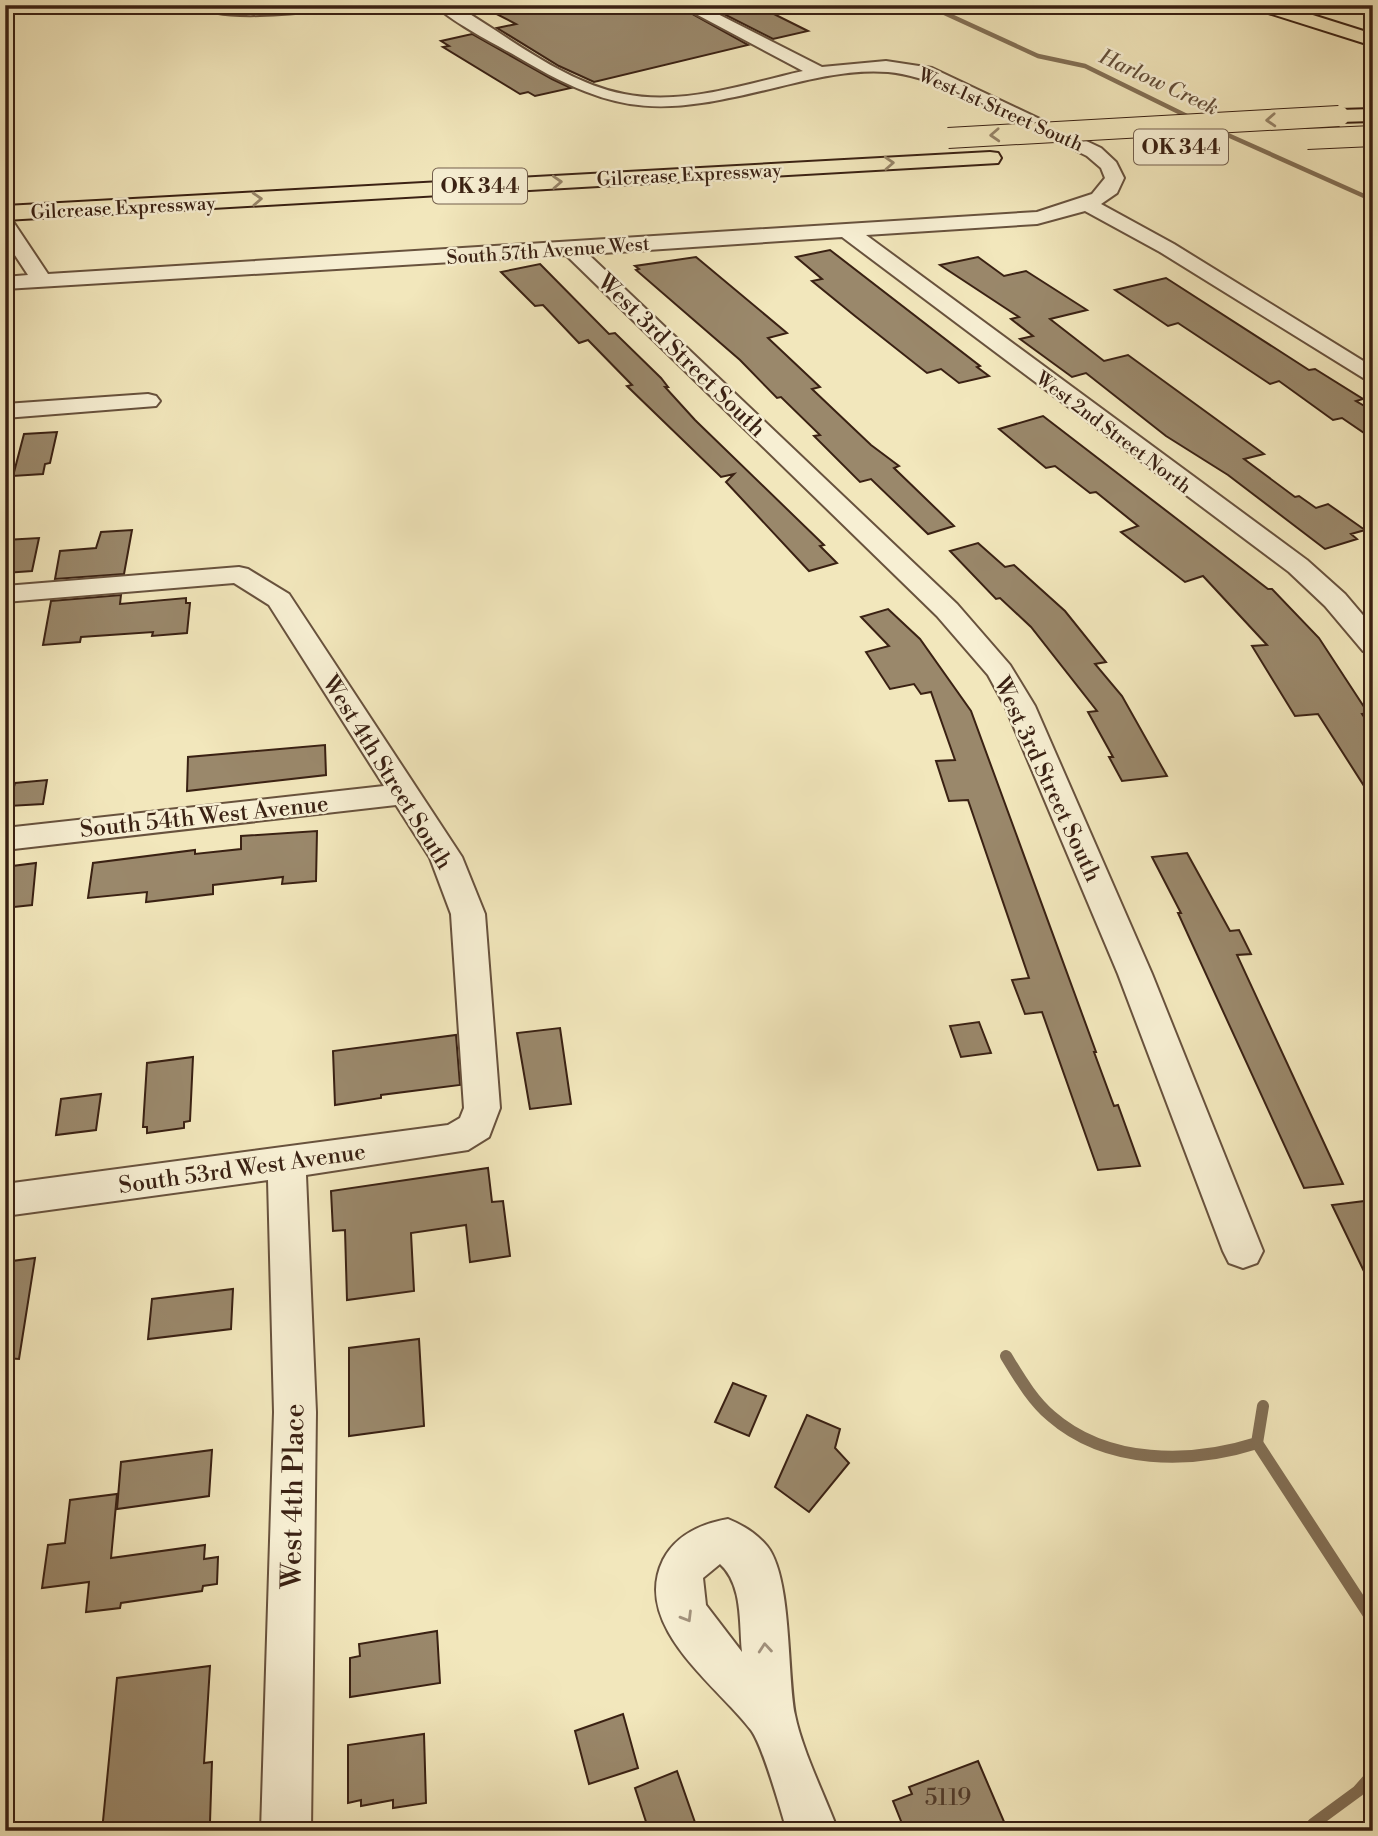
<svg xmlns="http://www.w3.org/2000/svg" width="1378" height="1836" font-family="'Libre Bodoni',serif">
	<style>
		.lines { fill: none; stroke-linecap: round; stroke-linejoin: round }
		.stream-far1 { stroke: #837056; stroke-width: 4.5 }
		.stream { stroke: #837056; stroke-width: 12 }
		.building { fill: #9a886b; stroke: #3a2113; stroke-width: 2 }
		.minor-casing { stroke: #68523d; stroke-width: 4 }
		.primary-casing { stroke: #3a2113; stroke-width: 4 }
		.motorway-casing { stroke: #3a2113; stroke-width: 4 }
		.minor { fill: #f7efd3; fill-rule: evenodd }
		.primary { fill: #f2e7bc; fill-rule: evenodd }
		.motorway { fill: #f2e7bc; fill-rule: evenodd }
		.motorway-bridge-casing { stroke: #3a2113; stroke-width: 22; stroke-linecap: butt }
		.motorway-bridge { stroke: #f2e7bc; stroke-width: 20 }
		.oneway { stroke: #968468 }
		.oneway2 { stroke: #a2927d }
		.labels { text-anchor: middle; stroke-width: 5; stroke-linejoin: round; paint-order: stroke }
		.far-street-label { font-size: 19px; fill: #3a2113; stroke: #f7efd3 }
		.far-water-label { font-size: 21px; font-style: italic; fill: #644f3a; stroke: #f7efd3 }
		.shield { fill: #f7efd3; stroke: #735f4d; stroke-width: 2 }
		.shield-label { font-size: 21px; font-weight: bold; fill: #3a2113 }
		.street-label { font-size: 23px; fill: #3a2113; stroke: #f7efd3 }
		.near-number-label { font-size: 23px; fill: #523b29 }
		.near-street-label { font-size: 28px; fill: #3a2113; stroke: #f7efd3 }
	</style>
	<rect width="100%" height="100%" fill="#f2e7bc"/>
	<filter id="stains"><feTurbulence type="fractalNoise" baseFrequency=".00286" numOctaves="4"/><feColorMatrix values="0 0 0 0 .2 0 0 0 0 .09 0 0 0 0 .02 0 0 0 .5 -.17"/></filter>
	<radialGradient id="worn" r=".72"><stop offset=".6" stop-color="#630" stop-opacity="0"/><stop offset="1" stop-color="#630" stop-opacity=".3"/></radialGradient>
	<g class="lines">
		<g class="stream-far1">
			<polyline points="927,5 1038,56 1085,66 1193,119"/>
			<polyline points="1212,128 1373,200"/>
		</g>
		<g class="stream">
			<path d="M1006,1356C1019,1377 1032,1400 1051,1416C1107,1465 1191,1464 1257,1443L1263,1406"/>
			<polyline points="1257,1443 1373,1621"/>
			<polyline points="1313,1824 1358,1791 1373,1774"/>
		</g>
	</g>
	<g class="building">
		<polygon points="479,5 586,5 598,12 629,5 676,5 748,45 594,82 559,66 497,28 516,24"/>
		<polygon points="706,5 748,5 758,10 764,9 808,31 773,39"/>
		<polygon points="472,34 552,79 571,88 535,96 528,92 520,94 443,47 449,46 441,41"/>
		<polygon points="830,250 980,366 977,367 989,376 959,383 941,369 927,373 855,316 812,281 822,279 796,257"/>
		<polygon points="696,257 787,333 768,338 820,387 812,389 871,445 899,466 894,468 954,526 928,534 871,479 860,482 814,436 820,435 781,397 777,398 740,360 636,270 639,269 635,266"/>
		<polygon points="978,257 1004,276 1026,271 1087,310 1050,319 1104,361 1128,355 1264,454 1244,459 1295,497 1299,496 1316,508 1328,504 1365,530 1351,534 1357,539 1325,549 1228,475 1166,436 1086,373 1072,377 1020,339 1033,336 1011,319 1019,317 940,265"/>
		<polygon points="540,264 609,334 615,333 661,378 668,387 665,387 695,420 824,545 820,546 837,563 809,571 726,482 734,474 721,477 627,386 632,385 588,340 579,343 543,305 535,306 501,272"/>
		<polygon points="1166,278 1309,370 1315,369 1363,399 1356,401 1373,411 1373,439 1342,418 1333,420 1279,381 1270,384 1178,323 1168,326 1115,290"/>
		<polygon points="1043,416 1268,589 1272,589 1319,638 1368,713 1362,714 1373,730 1373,800 1318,714 1295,716 1252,646 1267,645 1203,576 1185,582 1121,532 1138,526 1096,492 1090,493 1055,466 1046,468 999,429"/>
		<polygon points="57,432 50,463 45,464 43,474 13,476 24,434"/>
		<polygon points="132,530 124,574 55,579 60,551 96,548 101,532"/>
		<polygon points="39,538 32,571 5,573 5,540"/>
		<polygon points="978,543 1005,567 1014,565 1065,611 1106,662 1095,664 1122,696 1167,776 1122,781 1109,757 1113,757 1088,712 1097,711 1031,627 1000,598 996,599 950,551"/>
		<polygon points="121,595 120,604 186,598 186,603 190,603 187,633 152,636 153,632 81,637 80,642 43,645 51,601"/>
		<polygon points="888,609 920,639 971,711 1096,1052 1094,1052 1114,1106 1118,1105 1140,1166 1098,1170 1042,1012 1025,1014 1012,980 1029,978 968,800 949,801 936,761 955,760 931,692 921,694 914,684 890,689 866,652 889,646 861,617"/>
		<polygon points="325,745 326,775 187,791 188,757"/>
		<polygon points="47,780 43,804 9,806 15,783"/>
		<polygon points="317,831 316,881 282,884 283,877 213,885 213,894 146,902 147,892 88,898 93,863 195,850 195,854 241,849 241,836"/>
		<polygon points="1187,853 1230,931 1239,930 1251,954 1237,955 1343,1184 1304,1188 1178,913 1181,913 1152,857"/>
		<polygon points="36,863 32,905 5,908 5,867"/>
		<polygon points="979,1022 991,1053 961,1057 950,1026"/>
		<polygon points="560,1028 571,1104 530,1109 517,1033"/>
		<polygon points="456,1035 460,1085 381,1095 381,1098 335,1105 333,1051"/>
		<polygon points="193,1057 190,1121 184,1122 184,1128 147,1133 147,1127 143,1127 147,1063"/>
		<polygon points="101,1094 96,1130 56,1135 61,1099"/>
		<polygon points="488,1168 492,1202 503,1201 510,1256 470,1262 466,1225 411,1233 414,1291 347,1300 345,1230 333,1231 331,1191"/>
		<polygon points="1373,1200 1373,1290 1332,1205"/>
		<polygon points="35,1258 19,1359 5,1358 5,1262"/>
		<polygon points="233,1289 231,1329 148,1339 152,1299"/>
		<polygon points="419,1339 424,1426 349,1436 349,1348"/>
		<polygon points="733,1383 766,1396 749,1436 715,1422"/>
		<polygon points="807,1415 840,1429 835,1448 849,1463 809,1512 775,1487"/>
		<polygon points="212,1450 209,1496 117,1509 121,1462"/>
		<polygon points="117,1494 111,1558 205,1545 204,1559 218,1557 217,1584 203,1586 202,1591 121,1603 120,1608 86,1612 89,1582 42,1588 48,1545 65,1543 70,1500"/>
		<polygon points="437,1631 440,1683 350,1697 350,1658 360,1656 359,1644"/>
		<polygon points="210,1666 204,1763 212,1762 210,1822 161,1831 102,1831 117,1678"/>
		<polygon points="623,1714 638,1768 589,1784 575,1731"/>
		<polygon points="424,1734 426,1803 393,1808 393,1800 361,1806 361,1800 348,1803 348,1745"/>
		<polygon points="978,1761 1008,1831 905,1831 893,1801 912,1794 909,1787"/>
		<polygon points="677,1771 698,1831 649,1831 635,1788"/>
	</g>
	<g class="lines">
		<g class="minor-casing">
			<g id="minor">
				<path d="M197,5H340L332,10C304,12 217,23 197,5Z"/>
				<path d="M435,5H455C508,36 563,82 624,94C683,106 746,84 803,71L679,5H700L822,67L886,61L932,68L1101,148L1116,162L1124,178L1117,193L1101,204L1174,244L1373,367V384L1160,252L1085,211L1037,224L866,235L1307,560L1345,594L1373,627V653L1363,651L1325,606L1289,572L842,237L588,254L957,604L1010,665L1035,706L1152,974L1263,1251L1257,1263L1243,1268L1229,1263L1223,1251L1118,974L1005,706L988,675L937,616L566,255L5,289V277L28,275L5,240V218L12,220L48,274L1037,212L1092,194L1105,178L1101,168L1087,156C1033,130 945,77 888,72C852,69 814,78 778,87C663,115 621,119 516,56C495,44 450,21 435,5Z"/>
				<polygon points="148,394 156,396 160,401 156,406 5,418 5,404"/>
				<polygon points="239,567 248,569 289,594 462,857 485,914 500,1108 489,1137 468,1150 306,1175 316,1412 311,1831 261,1831 274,1412 268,1180 5,1216 5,1184 448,1125 460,1118 464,1108 451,914 430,858 396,805 5,850 5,828 384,786 269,605 234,583 5,602 5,586"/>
				<path d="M728,1519C743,1525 757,1534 767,1546C792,1577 787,1674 795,1715C802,1750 825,1796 838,1831H787C780,1808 763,1746 751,1730C717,1685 631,1626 663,1560C676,1535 700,1524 728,1519ZM720,1564C743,1585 739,1622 742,1652L706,1605L703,1578Z"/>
			</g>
		</g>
		<g class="primary-casing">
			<polygon id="primary" points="1253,5 1281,5 1373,34 1373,46 1256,9"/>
		</g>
		<g class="motorway-casing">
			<g id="motorway">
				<polygon points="1373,109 1373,121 1339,122 1329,116 1339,110"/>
				<polygon points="990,152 998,153 1001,158 998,163 5,220 5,206"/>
			</g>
		</g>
		<use href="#minor" class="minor"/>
		<use href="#primary" class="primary"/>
		<use href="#motorway" class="motorway"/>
		<g class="motorway-bridge-casing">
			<g id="motorway-bridge">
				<polyline points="948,138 1339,116"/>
				<polyline points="1307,139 1373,136"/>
			</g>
		</g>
		<use href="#motorway-bridge" class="motorway-bridge"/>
	</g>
	<defs><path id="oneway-chevron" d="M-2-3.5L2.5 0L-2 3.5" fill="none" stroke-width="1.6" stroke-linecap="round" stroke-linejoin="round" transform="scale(1.75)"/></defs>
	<g class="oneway">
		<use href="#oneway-chevron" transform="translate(1271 120) rotate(177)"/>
		<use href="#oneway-chevron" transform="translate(995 135) rotate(177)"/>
		<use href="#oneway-chevron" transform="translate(889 163) rotate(-3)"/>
		<use href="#oneway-chevron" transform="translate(557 182) rotate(-3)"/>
		<use href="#oneway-chevron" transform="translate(257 199) rotate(-3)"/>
	</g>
	<g class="oneway2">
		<use href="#oneway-chevron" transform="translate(687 1617) rotate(59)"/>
		<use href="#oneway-chevron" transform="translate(765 1648) rotate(-95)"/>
	</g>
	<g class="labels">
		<g class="far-street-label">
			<text transform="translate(1001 109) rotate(24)" y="7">West 1st Street South</text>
			<text transform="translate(689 174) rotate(-3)" y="7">Gilcrease Expressway</text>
			<text transform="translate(123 207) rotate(-3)" y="7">Gilcrease Expressway</text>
			<text transform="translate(548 250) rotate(-4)" y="7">South 57th Avenue West</text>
			<text transform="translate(1114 432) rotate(37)" y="7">West 2nd Street North</text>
		</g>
		<g class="far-water-label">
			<text transform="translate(1159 82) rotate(25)" y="7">Harlow Creek</text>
		</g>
		<g class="shield">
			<rect x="1134" y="129.5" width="94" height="35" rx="5"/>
			<rect x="433" y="168.5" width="94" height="35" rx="5"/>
		</g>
		<g class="shield-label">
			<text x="1181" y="154">OK 344</text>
			<text x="480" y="193">OK 344</text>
		</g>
		<g class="street-label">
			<text transform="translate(682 355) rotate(44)" y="8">West 3rd Street South</text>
			<text transform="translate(388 772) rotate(58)" y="8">West 4th Street South</text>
			<text transform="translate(1048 779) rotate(65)" y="8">West 3rd Street South</text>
			<text transform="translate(204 816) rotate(-6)" y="8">South 54th West Avenue</text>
			<text transform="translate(242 1168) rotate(-8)" y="8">South 53rd West Avenue</text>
		</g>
		<g class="near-number-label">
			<text x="948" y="1805">5119</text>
		</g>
		<g class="near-street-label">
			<text transform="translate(292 1496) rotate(-89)" y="10">West 4th Place</text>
		</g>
	</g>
	<rect width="1378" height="1836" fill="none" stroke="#f2e7bc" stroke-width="28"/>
	<rect x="7" y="7" width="1364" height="1822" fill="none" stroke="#3a2113" stroke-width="3.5"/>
	<rect x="14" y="14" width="1350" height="1808" fill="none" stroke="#3a2113" stroke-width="2"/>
	<rect width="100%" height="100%" filter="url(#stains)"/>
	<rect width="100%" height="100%" fill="url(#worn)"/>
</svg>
